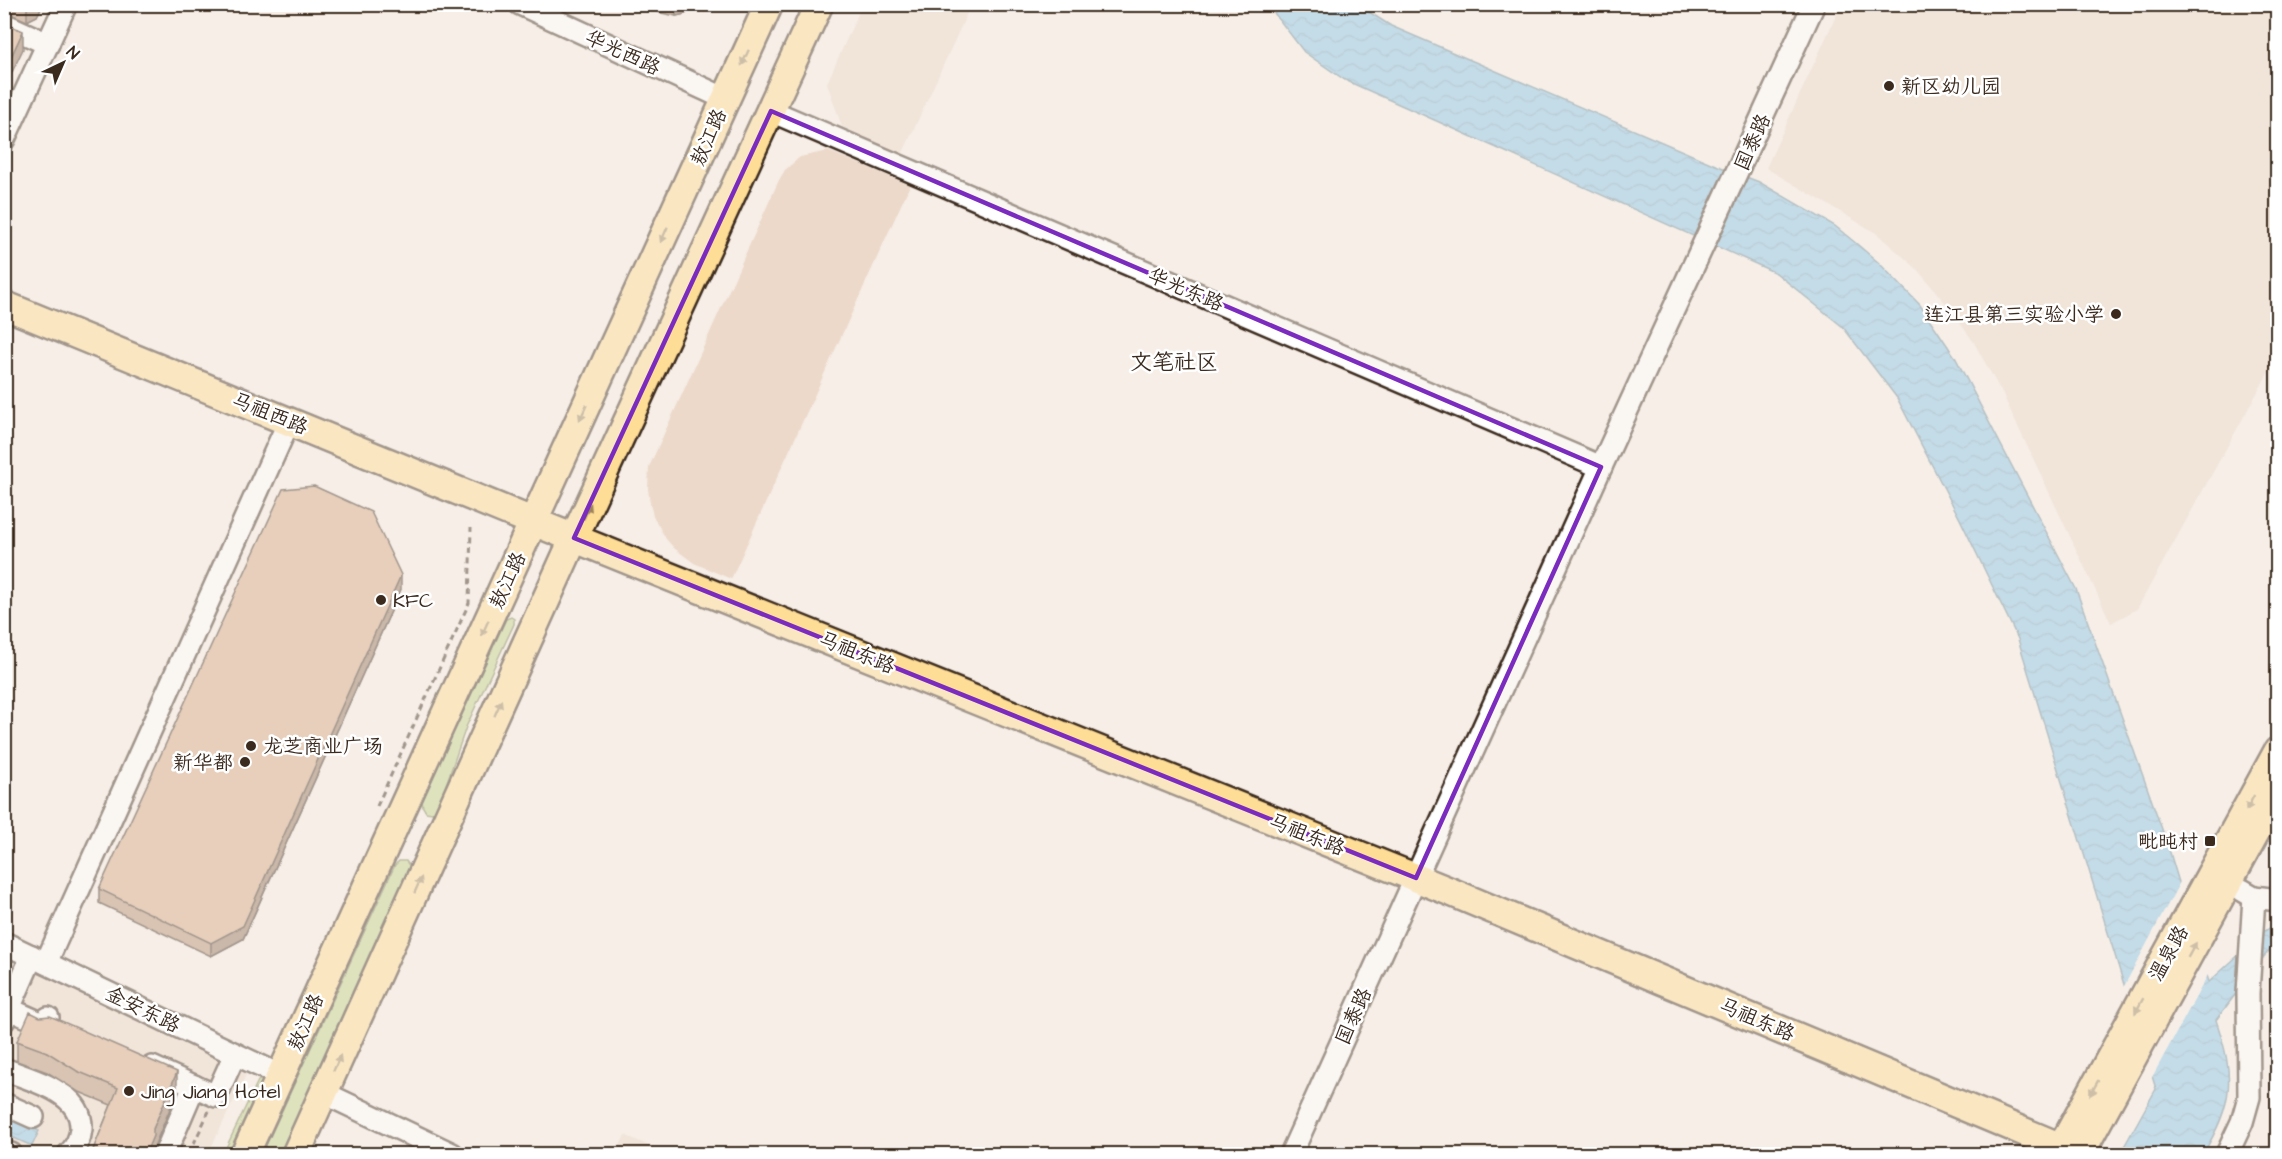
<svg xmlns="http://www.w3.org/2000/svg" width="2282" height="1159" font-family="'Architects Daughter','LXGW WenKai TC',sans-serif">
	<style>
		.built { fill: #ecd9ca }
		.green { fill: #c0d58b; stroke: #7e8054; stroke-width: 1.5 }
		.water { fill: url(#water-waves); stroke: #698797; stroke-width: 1.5 }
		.pier { fill: #f6eee7 }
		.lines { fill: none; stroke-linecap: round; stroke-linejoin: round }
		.minor-casing { stroke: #3b2a1e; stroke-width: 26 }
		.major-casing { stroke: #3b2a1e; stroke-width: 32 }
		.path { stroke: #3b2a1e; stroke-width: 3; stroke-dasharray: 6 4.5; stroke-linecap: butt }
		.minor { stroke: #fff; stroke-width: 21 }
		.major { stroke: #fedd96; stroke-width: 27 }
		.wall { fill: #b69073; stroke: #3b2a1e; stroke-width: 1.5 }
		.shaded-wall { fill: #94765e; stroke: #3b2a1e; stroke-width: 1.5 }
		.building { fill: #d4a886; stroke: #3b2a1e; stroke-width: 1.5 }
		.oneway { fill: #9c845a }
		.marked { fill: none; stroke: #7b2cbf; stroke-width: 4.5; stroke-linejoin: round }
		.poi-dot { fill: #3b2a1e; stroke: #fff; stroke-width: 2 }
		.labels { text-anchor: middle; stroke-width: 5; stroke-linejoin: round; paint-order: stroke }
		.street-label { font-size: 20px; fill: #3b2a1e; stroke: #fff }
		.poi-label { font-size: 20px; fill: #3b2a1e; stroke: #fff; text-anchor: start }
		.quarter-label { font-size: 22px; fill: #3b2a1e; stroke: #fff }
	</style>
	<defs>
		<pattern id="water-waves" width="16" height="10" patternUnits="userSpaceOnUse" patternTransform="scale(1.5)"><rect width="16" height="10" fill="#87c5e7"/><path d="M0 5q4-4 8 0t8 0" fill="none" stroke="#75a9c6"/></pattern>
	</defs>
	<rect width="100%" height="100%" fill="#f6eee7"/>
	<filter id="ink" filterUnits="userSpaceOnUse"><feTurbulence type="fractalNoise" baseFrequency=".0167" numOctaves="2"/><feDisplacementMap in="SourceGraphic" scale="12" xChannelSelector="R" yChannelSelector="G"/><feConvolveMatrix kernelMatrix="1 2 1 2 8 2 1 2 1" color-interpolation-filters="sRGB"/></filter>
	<g filter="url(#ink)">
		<g class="built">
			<polygon points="862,5 971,5 902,155 842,127 827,83"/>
			<polygon points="1841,5 2277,5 2277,357 2137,609 2111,623 2003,395 1973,341 1947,305 1916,268 1876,233 1766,168"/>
			<polygon points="828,151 910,185 731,579 694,563 674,548 666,539 653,516 650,503 648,489 649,467 779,180 785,170 800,157"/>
			<polygon points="20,964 247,1073 208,1154 5,1154 5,1001"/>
			<polygon points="625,1135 667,1154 616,1154"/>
		</g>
		<g class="green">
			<polygon points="511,617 514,619 514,624 466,727 438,808 432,813 426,812 423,807 422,801 506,619"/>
			<polygon points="399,861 406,861 411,868 410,876 283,1154 262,1154 395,865"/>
			<polygon points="261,1079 264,1080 265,1084 230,1154 223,1154 258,1081"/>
		</g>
		<g class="water">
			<path d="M1268,5H1358L1391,26L1713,164L1759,182L1835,226L1858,245L1879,263L1920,305L1955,357L2076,589L2168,846L2209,982L2265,931L2277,923V944L2266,954L2216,1020C2235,1077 2234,1102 2203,1154H2120L2156,1089L2018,639L1960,519L1897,398L1843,327L1776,273L1345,80L1304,52Z"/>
			<polygon points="5,1116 39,1131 32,1146 5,1134"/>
		</g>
		<polygon class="pier" points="2181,880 2209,973 2150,1081 2123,988"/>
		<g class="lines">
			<g class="minor-casing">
				<g id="minor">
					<polyline points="520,4 726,99"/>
					<polyline points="4,24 48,44"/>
					<polyline points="771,111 1601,467"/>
					<polyline points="4,139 66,4"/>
					<polyline points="2242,890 2254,897 2278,900"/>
					<polyline points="4,943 281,1076"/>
					<polyline points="46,963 289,421"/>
					<polyline points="9,1009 45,1025 48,1018"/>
					<polyline points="4,1020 32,956"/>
					<polyline points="152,1067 216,1096 235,1054"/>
					<path d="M4,1069C32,1081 83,1091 81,1129C80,1140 76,1147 69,1154"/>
					<polyline points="324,1093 452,1154"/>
					<polyline points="4,1104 33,1117"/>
					<polyline points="4,1152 11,1154"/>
					<polyline points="165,1154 194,1086"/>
					<polyline points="1291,1154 1601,467 1814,4"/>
					<polyline points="2227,1154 2242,1122 2249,1097 2248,993 2254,897"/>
				</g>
			</g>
			<g class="major-casing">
				<g id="major">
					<polyline points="4,305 534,522 1451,892 2077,1154"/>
					<polyline points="245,1154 769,4"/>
					<polyline points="296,1154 574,538 819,4"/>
					<polyline points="2058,1154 2278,751"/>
					<polyline points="2080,1154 2278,791"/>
				</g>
			</g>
			<g class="path">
				<polyline points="377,806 469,603 471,528"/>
				<polyline points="189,1154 209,1111"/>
				<polyline points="219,1154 223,1146"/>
			</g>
			<use href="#minor" class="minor"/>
			<use href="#major" class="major"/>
		</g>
		<g class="wall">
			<polygon points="4,4 43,4 37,16 27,21 4,11"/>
			<polygon points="641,4 698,4 685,14 676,16 661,13"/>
			<polygon points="401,589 243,939 211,956 99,903 99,889"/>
			<polygon points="17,1041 177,1092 153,1149 153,1155 91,1155 111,1105 77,1091 47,1072 17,1061"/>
		</g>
		<g class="shaded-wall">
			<polygon points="27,4 43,4 37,16 27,21"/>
			<polygon points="676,4 698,4 685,14 676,16"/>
			<polygon points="23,31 23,49 4,89 4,72"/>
			<polygon points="401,575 401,589 243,939 211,956 211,943"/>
			<polygon points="177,1072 177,1092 153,1149 153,1155 145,1155 153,1129"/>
		</g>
		<g class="building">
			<polygon points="4,23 23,31 4,72"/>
			<polygon points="314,486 371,512 401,575 243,926 211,943 99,889 283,489"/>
			<polygon points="30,1012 40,1017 50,1016 177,1072 153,1129 153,1136 145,1155 91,1155 118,1088 77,1071 47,1052 17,1041"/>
		</g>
		<defs><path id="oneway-solid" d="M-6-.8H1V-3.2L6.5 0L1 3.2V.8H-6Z" transform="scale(1.5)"/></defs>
		<g class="oneway">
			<use href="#oneway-solid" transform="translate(745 58) rotate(115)"/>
			<use href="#oneway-solid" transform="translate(664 235) rotate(114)"/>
			<use href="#oneway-solid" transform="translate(583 413) rotate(114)"/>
			<use href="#oneway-solid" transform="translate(587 511) rotate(-65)"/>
			<use href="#oneway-solid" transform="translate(485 628) rotate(114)"/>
			<use href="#oneway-solid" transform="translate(498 708) rotate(-66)"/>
			<use href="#oneway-solid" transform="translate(2250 803) rotate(118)"/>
			<use href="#oneway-solid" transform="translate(418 885) rotate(-66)"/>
			<use href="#oneway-solid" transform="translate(2192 950) rotate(-61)"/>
			<use href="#oneway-solid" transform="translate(2139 1006) rotate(119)"/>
			<use href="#oneway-solid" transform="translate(337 1063) rotate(-66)"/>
			<use href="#oneway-solid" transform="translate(2094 1088) rotate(119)"/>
		</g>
	</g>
	<path d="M0 0H2282V1159H0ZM771,111L1601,467L1416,878L574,538Z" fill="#f6eee7" fill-opacity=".55" fill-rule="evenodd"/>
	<path class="marked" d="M771,111L1601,467L1416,878L574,538Z"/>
	<g class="poi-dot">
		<circle cx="1889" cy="86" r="6"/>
		<circle cx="2116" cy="314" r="6"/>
		<circle cx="381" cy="600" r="6"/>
		<circle cx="251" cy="746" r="6"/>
		<circle cx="245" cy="762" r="6"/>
		<rect x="2204" y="835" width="12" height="12" rx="3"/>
		<circle cx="129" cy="1091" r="6"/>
	</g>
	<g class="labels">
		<g class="street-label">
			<text transform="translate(623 52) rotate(25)" y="7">华光西路</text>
			<text transform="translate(708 137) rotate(-66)" y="7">敖江路</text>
			<text transform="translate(1752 142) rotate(-66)" y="7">国泰路</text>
			<text transform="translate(1186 289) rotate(23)" y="7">华光东路</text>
			<text transform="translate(270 413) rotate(22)" y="7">马祖西路</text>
			<text transform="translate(507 580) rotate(-65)" y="7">敖江路</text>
			<text transform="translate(857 652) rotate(22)" y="7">马祖东路</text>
			<text transform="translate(1307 834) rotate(22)" y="7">马祖东路</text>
			<text transform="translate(2168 953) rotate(-61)" y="7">温泉路</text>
			<text transform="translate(143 1009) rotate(26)" y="7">金安东路</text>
			<text transform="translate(1353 1016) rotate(-66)" y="7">国泰路</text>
			<text transform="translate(1757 1019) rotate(23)" y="7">马祖东路</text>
			<text transform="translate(305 1022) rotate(-66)" y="7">敖江路</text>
		</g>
		<g class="poi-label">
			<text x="1901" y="93">新区幼儿园</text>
			<text x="2104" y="321" text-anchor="end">连江县第三实验小学</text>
			<text x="393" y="607">KFC</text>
			<text x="263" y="753">龙芝商业广场</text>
			<text x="233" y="769" text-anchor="end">新华都</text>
			<text x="2198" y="848" text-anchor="end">毗旽村</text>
			<text x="141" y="1098">Jing Jiang Hotel</text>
		</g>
		<g class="quarter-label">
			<text x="1174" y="369">文笔社区</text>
		</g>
	</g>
	<rect width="2282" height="1159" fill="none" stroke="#fff" stroke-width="24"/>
	<rect x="12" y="12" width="2258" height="1135" fill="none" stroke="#3b2a1e" stroke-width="2" filter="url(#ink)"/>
	<g transform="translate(63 63) rotate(44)" stroke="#ffffff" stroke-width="4.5" paint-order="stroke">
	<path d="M0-4.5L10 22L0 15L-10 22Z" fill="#3b2a1e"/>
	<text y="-9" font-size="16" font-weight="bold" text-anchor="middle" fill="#3b2a1e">N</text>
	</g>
</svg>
